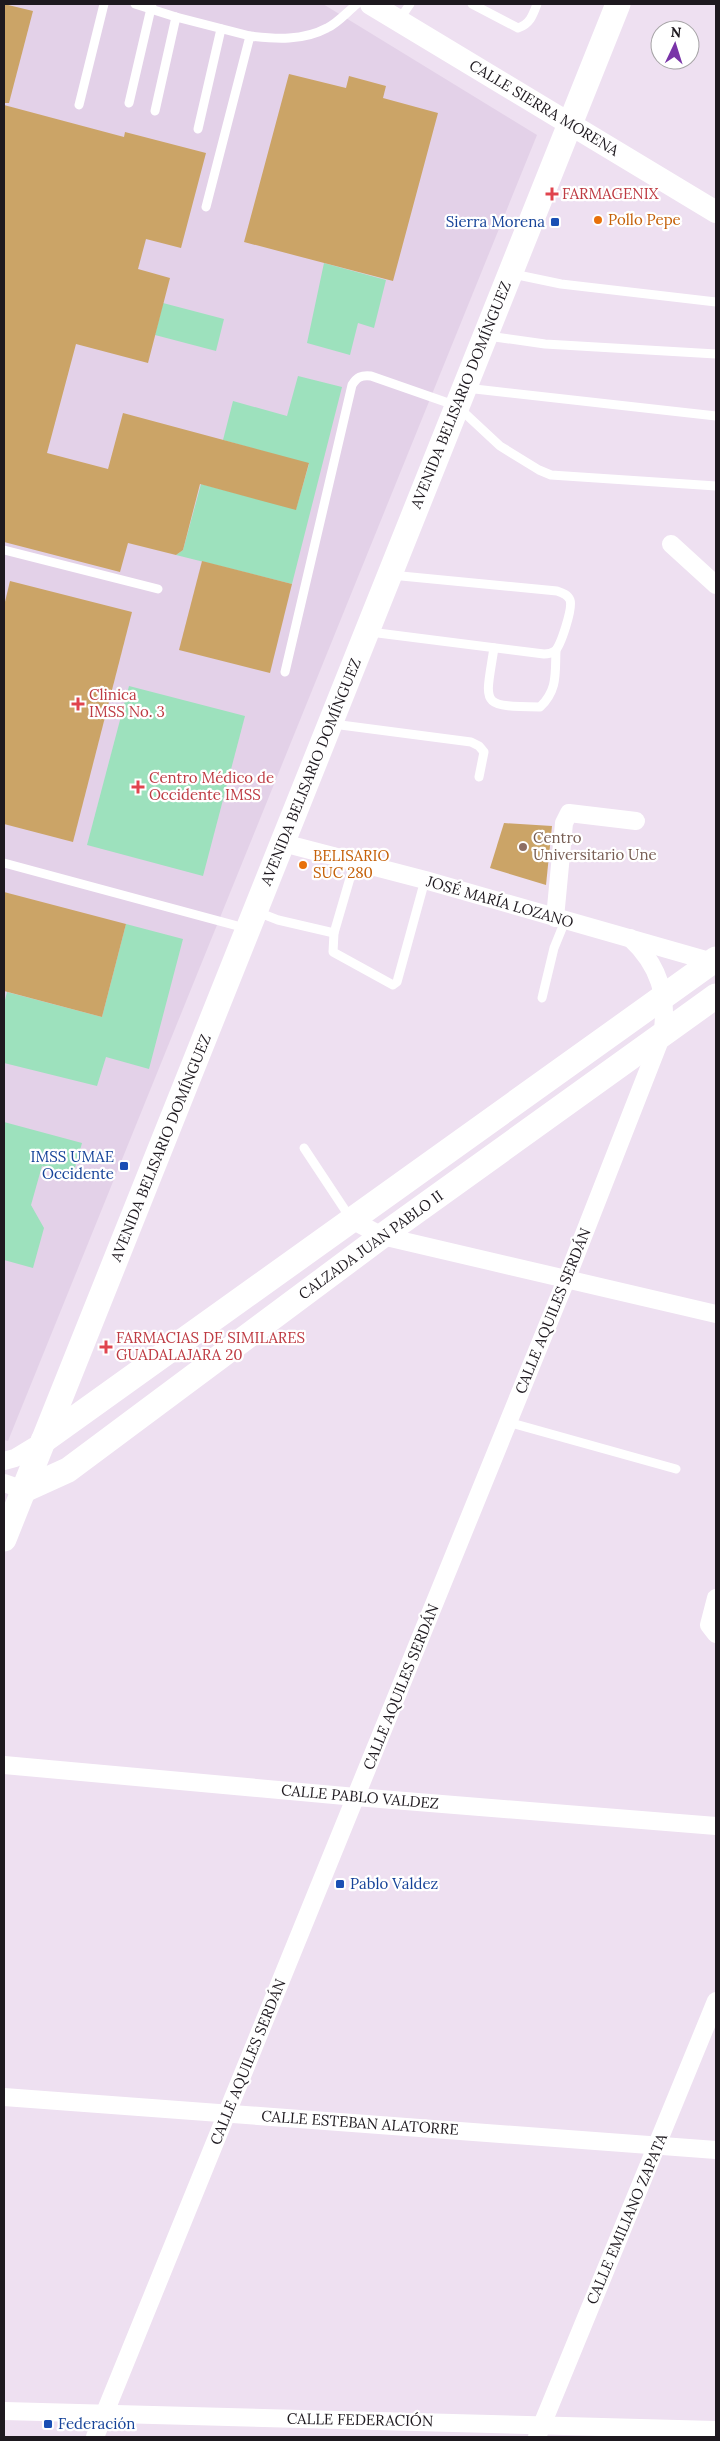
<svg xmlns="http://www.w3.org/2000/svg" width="720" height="2441" font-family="Lora,serif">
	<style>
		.built { fill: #e3d1e8 }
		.green { fill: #9de1bd }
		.building { fill: #cba467 }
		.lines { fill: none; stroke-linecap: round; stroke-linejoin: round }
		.service { stroke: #fff; stroke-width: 9 }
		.minor { stroke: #fff; stroke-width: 18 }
		.tertiary { stroke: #fff; stroke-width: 22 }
		.secondary { stroke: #fff; stroke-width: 25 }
		.health-dot { fill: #e0444e; stroke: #fff; stroke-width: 2 }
		.food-dot { fill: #e8710a; stroke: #fff; stroke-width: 2 }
		.transit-dot { fill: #1a4fb4; stroke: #fff; stroke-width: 2 }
		.education-dot { fill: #8d6e63; stroke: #fff; stroke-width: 2 }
		.labels { text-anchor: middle; stroke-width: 4.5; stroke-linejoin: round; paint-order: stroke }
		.street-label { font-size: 15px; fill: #1e191f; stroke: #fff }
		.health-label { font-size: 15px; fill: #be3a42; stroke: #fff; text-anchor: start }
		.food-label { font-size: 15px; fill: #c56008; stroke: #fff; text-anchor: start }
		.transit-label { font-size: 15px; fill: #164399; stroke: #fff; text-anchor: end }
		.education-label { font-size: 15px; fill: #785e54; stroke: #fff; text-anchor: start }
	</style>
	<rect width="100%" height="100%" fill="#eee0f1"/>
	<polygon class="built" points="4,4 323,4 537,135 8,1441 4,1440"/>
	<g class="green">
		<polygon points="324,263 386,280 374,328 358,323 350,355 307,343"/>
		<polygon points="163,303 224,319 216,351 155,335"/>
		<polygon points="298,376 342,387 292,584 176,555 183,550 201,484 296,509 309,464 223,440 233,401 287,416"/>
		<polygon points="129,686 245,716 203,876 87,845"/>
		<polygon points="126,924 183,939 149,1069 106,1057 97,1086 4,1063 4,1004 7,992 102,1017"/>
		<polygon points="4,1122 82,1143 73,1175 42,1166 31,1205 44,1228 33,1268 4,1260"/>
	</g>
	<g class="building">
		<polygon points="4,4 33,11 9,103 4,103"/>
		<polygon points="289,74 346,88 349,76 386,86 383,98 438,113 393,281 244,242"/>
		<polygon points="4,105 124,137 125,132 206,153 181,248 146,239 138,269 170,278 148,363 76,344 47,453 108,469 123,413 309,463 296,510 200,484 183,550 176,555 128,543 120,572 4,542"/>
		<polygon points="202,561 292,584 270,673 179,650"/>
		<polygon points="10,581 132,612 73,842 4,824 4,606"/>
		<polygon points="504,823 552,826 546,885 490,868"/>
		<polygon points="4,892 126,924 102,1017 4,991"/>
	</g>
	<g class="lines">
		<g class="service">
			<polyline points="135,4 176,17"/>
			<path d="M472,4L518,28C530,24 533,15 537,4"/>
			<polyline points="399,20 410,4"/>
			<polyline points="129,103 152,4"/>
			<polyline points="79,105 104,4"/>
			<polyline points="155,111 176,17 250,36"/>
			<polyline points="198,129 221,29"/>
			<path d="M206,207L250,36C275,39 303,41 327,28C338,23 348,11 357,4"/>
			<polyline points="513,274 561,284 716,302"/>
			<polyline points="488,336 545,344 716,354"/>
			<polyline points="466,388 716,416"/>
			<polyline points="4,550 158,589"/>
			<path d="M370,632L544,654C548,654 552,653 555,651C561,645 573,608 570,600C568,595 563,593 557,591L391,575"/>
			<path d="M494,648C485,706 479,706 540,707C558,690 555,673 556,650"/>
			<path d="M285,672L352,385C357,377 361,375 371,376L457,406L500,446L539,470L551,475L716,486"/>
			<polyline points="333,724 471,742 479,746 484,752 479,777"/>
			<polyline points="355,861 334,933 333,952 393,985 397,982 425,880"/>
			<polyline points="4,863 245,928"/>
			<polyline points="255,911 278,920 334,933"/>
			<polyline points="542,998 554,948 565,921"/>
			<polyline points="304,1148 351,1219"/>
			<polyline points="508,1422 676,1469"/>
		</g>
		<g class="minor">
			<polyline points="671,544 716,585"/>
			<polyline points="283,843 425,880 716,963"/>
			<polyline points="555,918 564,823 569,813 636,821"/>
			<polyline points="352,1220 382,1236 716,1314"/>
			<polyline points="4,1461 15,1458 43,1441"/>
			<polyline points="4,1483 24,1490"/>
			<polyline points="716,1598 709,1625 716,1634"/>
			<polyline points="4,1765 356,1797 716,1826"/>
			<polyline points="4,2097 716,2150"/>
			<polyline points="4,2411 716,2430"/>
			<path d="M95,2437L566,1280L662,1035C669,996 659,965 630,938"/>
			<polyline points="537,2437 716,2001"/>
		</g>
		<polyline class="tertiary" points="371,4 716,212"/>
		<g class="secondary">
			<polyline points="43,1441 716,959"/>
			<polyline points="24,1490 68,1470 382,1236 716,996"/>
			<polyline points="4,1539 618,4"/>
		</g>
	</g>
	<g class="health-dot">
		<path d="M549.5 186.5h5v5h5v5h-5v5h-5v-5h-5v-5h5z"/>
		<path d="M75.5 696.5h5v5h5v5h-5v5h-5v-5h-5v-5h5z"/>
		<path d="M135.5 779.5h5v5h5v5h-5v5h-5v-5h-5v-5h5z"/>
		<path d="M103.5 1339.5h5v5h5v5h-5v5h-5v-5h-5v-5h5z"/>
	</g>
	<g class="food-dot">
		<circle cx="598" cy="220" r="5"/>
		<circle cx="303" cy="865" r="5"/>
	</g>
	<g class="transit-dot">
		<rect x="550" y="217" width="10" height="10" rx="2.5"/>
		<rect x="119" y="1161" width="10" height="10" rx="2.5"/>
		<rect x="335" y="1879" width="10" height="10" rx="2.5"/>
		<rect x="43" y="2419" width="10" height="10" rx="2.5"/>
	</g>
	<circle class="education-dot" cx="523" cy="847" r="5"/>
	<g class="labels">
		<g class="street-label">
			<text transform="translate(544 108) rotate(31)" y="5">CALLE SIERRA MORENA</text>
			<text transform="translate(461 395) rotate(-68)" y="5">AVENIDA BELISARIO DOMÍNGUEZ</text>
			<text transform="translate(311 772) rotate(-68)" y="5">AVENIDA BELISARIO DOMÍNGUEZ</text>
			<text transform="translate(500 902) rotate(16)" y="5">JOSÉ MARÍA LOZANO</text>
			<text transform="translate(161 1148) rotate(-68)" y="5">AVENIDA BELISARIO DOMÍNGUEZ</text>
			<text transform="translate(371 1245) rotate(-36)" y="5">CALZADA JUAN PABLO II</text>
			<text transform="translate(553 1311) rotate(-68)" y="5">CALLE AQUILES SERDÁN</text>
			<text transform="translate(401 1687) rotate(-68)" y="5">CALLE AQUILES SERDÁN</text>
			<text transform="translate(360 1797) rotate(5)" y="5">CALLE PABLO VALDEZ</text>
			<text transform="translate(248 2062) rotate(-68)" y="5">CALLE AQUILES SERDÁN</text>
			<text transform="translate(360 2123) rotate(4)" y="5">CALLE ESTEBAN ALATORRE</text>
			<text transform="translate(627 2219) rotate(-67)" y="5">CALLE EMILIANO ZAPATA</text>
			<text transform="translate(360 2420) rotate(1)" y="5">CALLE FEDERACIÓN</text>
		</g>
		<g class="health-label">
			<text x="562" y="199">FARMAGENIX</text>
			<text x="89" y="700">Clinica<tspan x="89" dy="17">IMSS No. 3</tspan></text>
			<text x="149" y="783">Centro Médico de<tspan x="149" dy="17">Occidente IMSS</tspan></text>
			<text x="116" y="1343">FARMACIAS DE SIMILARES<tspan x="116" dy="17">GUADALAJARA 20</tspan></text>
		</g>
		<g class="food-label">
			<text x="608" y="225">Pollo Pepe</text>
			<text x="313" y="861">BELISARIO<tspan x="313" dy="17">SUC 280</tspan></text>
		</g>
		<g class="transit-label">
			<text x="545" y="227">Sierra Morena</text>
			<text x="114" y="1162">IMSS UMAE<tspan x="114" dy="17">Occidente</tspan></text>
			<text x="350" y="1889" text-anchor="start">Pablo Valdez</text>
			<text x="58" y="2429" text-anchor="start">Federación</text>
		</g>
		<g class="education-label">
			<text x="533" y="843">Centro<tspan x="533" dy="17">Universitario Une</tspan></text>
		</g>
	</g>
	<rect width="720" height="2441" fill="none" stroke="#1e191f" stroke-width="10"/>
	<g transform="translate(675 45) rotate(4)"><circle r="24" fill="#ffffff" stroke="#a5a3a5"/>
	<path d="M0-4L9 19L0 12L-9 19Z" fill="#7934a8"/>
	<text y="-8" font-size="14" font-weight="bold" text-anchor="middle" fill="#1e191f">N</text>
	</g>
</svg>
